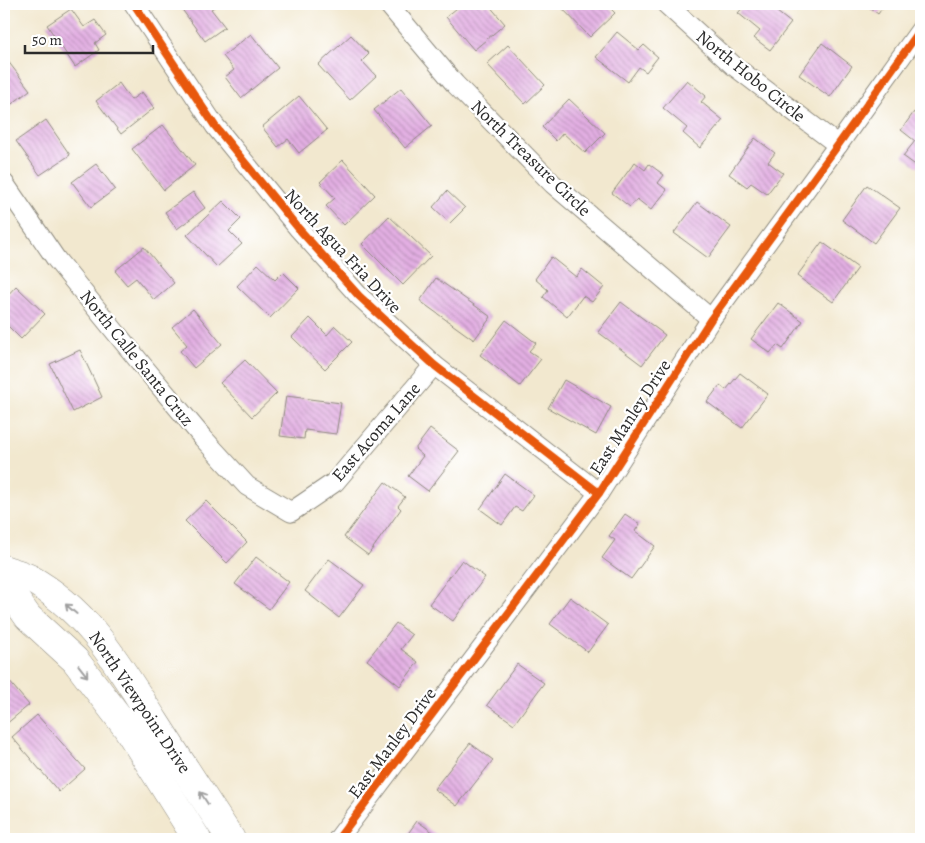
<svg xmlns="http://www.w3.org/2000/svg" width="925" height="843" font-family="Alegreya,serif">
	<style>
		.building { fill: url(#building-back-hatch) }
		.lines { fill: none; stroke-linecap: round; stroke-linejoin: round }
		.minor-casing { stroke: #8e8a7d; stroke-width: 21 }
		.secondary-casing { stroke: #8e8a7d; stroke-width: 29 }
		.minor { stroke: #fff; stroke-width: 19 }
		.secondary { stroke: #fff; stroke-width: 28 }
		.cycleway-casing { stroke: #fff; stroke-width: 11 }
		.cycleway { stroke: #e8590c; stroke-width: 8 }
		.oneway { stroke: #a0a0a0 }
		.labels { text-anchor: middle; stroke-width: 4.5; stroke-linejoin: round; paint-order: stroke }
		.street-label { font-size: 18px; fill: #2b2b2b; stroke: #fff }
	</style>
	<defs>
		<pattern id="building-back-hatch" width="6" height="6" patternUnits="userSpaceOnUse" patternTransform="scale(1.25)"><rect width="6" height="6" fill="#e3afe3"/><path d="M-1 5l2 2M0 0l6 6M5-1l2 2" fill="none" stroke="#b88fb8"/></pattern>
	</defs>
	<rect width="100%" height="100%" fill="#fff"/>
	<filter id="ink" filterUnits="userSpaceOnUse"><feTurbulence type="fractalNoise" baseFrequency=".02" numOctaves="2"/><feDisplacementMap in="SourceGraphic" scale="10" xChannelSelector="R" yChannelSelector="G"/><feConvolveMatrix kernelMatrix="1 2 1 2 8 2 1 2 1" color-interpolation-filters="sRGB"/></filter>
	<filter id="wash" filterUnits="userSpaceOnUse"><feTurbulence type="fractalNoise" baseFrequency=".0096" numOctaves="4" result="noise"/><feDisplacementMap in="SourceGraphic" scale="20" xChannelSelector="R" yChannelSelector="G"/><feGaussianBlur stdDeviation="1.12" result="paint"/><feColorMatrix in="noise" values="0 0 0 0 0 0 0 0 0 0 0 0 0 0 0 0 0 1.4 0 .05"/><feComposite in="paint" operator="in"/></filter>
	<g filter="url(#wash)">
		<rect width="100%" height="100%" fill="#f2e8cf"/>
		<g id="blocks">
			<g class="building">
				<polygon points="178,4 219,4 211,9 225,27 205,41"/>
				<polygon points="462,4 481,4 483,6 486,4 488,4 505,24 474,50 446,17"/>
				<polygon points="558,4 606,4 615,13 590,37"/>
				<polygon points="746,4 767,4 791,23 770,50 754,38 760,31 738,13"/>
				<polygon points="865,4 885,4 878,14"/>
				<polygon points="71,9 84,27 95,20 106,35 95,43 99,50 75,67 47,25"/>
				<polygon points="617,32 639,50 644,45 658,57 646,72 639,67 628,82 596,57"/>
				<polygon points="251,34 278,68 241,98 225,77 234,70 223,56"/>
				<polygon points="351,35 369,54 362,61 376,76 350,100 318,65"/>
				<polygon points="822,43 852,66 830,97 799,75"/>
				<polygon points="508,45 545,85 525,104 487,64"/>
				<polygon points="4,56 30,90 4,110"/>
				<polygon points="687,80 706,96 701,102 723,120 700,148 683,133 687,128 663,108"/>
				<polygon points="119,83 131,100 142,92 154,108 121,134 96,101"/>
				<polygon points="401,88 432,126 405,148 374,110"/>
				<polygon points="299,96 327,130 299,153 288,139 278,147 262,127"/>
				<polygon points="569,99 605,133 585,153 563,133 556,141 542,127"/>
				<polygon points="914,112 921,118 921,169 903,156 915,141 901,130"/>
				<polygon points="46,120 70,155 40,175 16,141"/>
				<polygon points="163,125 195,165 164,190 132,149"/>
				<polygon points="755,138 775,153 768,162 783,173 767,194 751,183 747,187 729,174"/>
				<polygon points="343,160 375,195 344,225 326,206 335,198 320,182"/>
				<polygon points="635,162 645,170 649,164 664,175 658,183 667,190 651,210 637,199 630,207 612,193"/>
				<polygon points="96,164 115,189 91,207 72,182"/>
				<polygon points="867,185 900,208 874,243 842,220"/>
				<polygon points="447,191 465,208 450,223 433,207"/>
				<polygon points="193,192 205,208 177,229 165,212"/>
				<polygon points="223,201 241,219 229,231 242,244 217,267 187,235"/>
				<polygon points="697,202 731,227 708,258 674,233"/>
				<polygon points="389,216 431,256 403,285 362,244"/>
				<polygon points="822,242 858,268 833,302 797,276"/>
				<polygon points="144,247 174,283 154,300 136,278 127,285 115,271"/>
				<polygon points="551,257 576,277 582,269 604,287 592,302 583,296 567,317 543,297 548,290 535,279"/>
				<polygon points="258,264 275,280 283,272 299,288 270,318 237,286"/>
				<polygon points="436,278 491,317 474,340 420,301"/>
				<polygon points="16,286 45,314 21,339 4,322 4,299"/>
				<polygon points="621,302 665,335 642,365 598,332"/>
				<polygon points="778,303 803,321 783,349 777,345 770,353 751,339"/>
				<polygon points="193,309 222,344 194,368 180,351 187,345 172,327"/>
				<polygon points="310,318 327,335 335,326 352,342 325,369 292,337"/>
				<polygon points="506,320 536,343 529,351 541,359 520,386 480,355"/>
				<polygon points="80,350 102,397 73,412 50,364"/>
				<polygon points="245,360 277,393 252,417 220,383"/>
				<polygon points="740,373 768,394 742,428 707,402 720,385 726,390"/>
				<polygon points="564,380 611,407 596,435 548,408"/>
				<polygon points="286,396 341,403 336,434 305,430 304,439 280,436"/>
				<polygon points="430,429 459,451 428,491 408,476 423,456 415,449"/>
				<polygon points="505,474 534,495 522,511 515,507 502,525 480,509"/>
				<polygon points="385,482 405,497 398,506 401,509 368,555 344,537"/>
				<polygon points="206,501 247,542 227,563 185,521"/>
				<polygon points="625,514 640,524 635,531 655,546 631,579 602,558 615,540 609,536"/>
				<polygon points="256,557 289,582 269,609 235,584"/>
				<polygon points="329,559 364,585 339,618 305,591"/>
				<polygon points="462,560 485,577 453,621 429,604"/>
				<polygon points="570,597 608,625 588,652 550,624"/>
				<polygon points="396,623 412,635 401,649 418,662 400,686 367,660"/>
				<polygon points="517,664 544,683 514,724 487,705"/>
				<polygon points="4,675 29,705 5,725 4,724"/>
				<polygon points="37,715 85,769 59,792 12,737"/>
				<polygon points="470,743 493,760 457,806 434,789"/>
				<polygon points="417,821 437,835 434,839 404,839"/>
			</g>
		</g>
	</g>
	<g filter="url(#ink)">
		<use href="#blocks" fill-opacity="0" stroke="#8e8a7d" stroke-width="1"/>
		<g class="lines">
			<g class="minor-casing">
				<g id="minor">
					<polyline points="134,4 215,126 299,229 359,296 434,365 599,493"/>
					<polyline points="388,4 455,84 553,184 711,319"/>
					<polyline points="666,4 734,66 838,145"/>
					<polyline points="4,183 56,259 143,366 203,438 247,486 291,512 335,482 434,365"/>
					<polyline points="338,839 599,493 711,319 838,145 921,29"/>
				</g>
			</g>
			<g class="secondary-casing">
				<g id="secondary">
					<path d="M4,569C12,572 21,574 29,578C90,612 118,665 155,722C180,761 205,800 231,839"/>
					<polyline points="4,583 28,617 75,660 127,728 197,839"/>
				</g>
			</g>
			<use href="#minor" class="minor"/>
			<use href="#secondary" class="secondary"/>
			<g class="cycleway-casing">
				<g id="cycleway">
					<polyline points="134,4 215,126 299,229 359,296 434,365 599,493"/>
					<polyline points="338,839 599,493 711,319 838,145 921,29"/>
				</g>
			</g>
			<use href="#cycleway" class="cycleway"/>
		</g>
		<defs><path id="oneway-shaft" d="M-6 0H5M1.5-3L5.5 0L1.5 3" fill="none" stroke-width="1.6" stroke-linecap="round" stroke-linejoin="round" transform="scale(1.25)"/></defs>
		<g class="oneway">
			<use href="#oneway-shaft" transform="translate(71 609) rotate(-139)"/>
			<use href="#oneway-shaft" transform="translate(83 671) rotate(52)"/>
			<use href="#oneway-shaft" transform="translate(204 798) rotate(-123)"/>
		</g>
	</g>
	<g class="labels">
		<g class="street-label">
			<text transform="translate(751 76) rotate(39)" y="6">North Hobo Circle</text>
			<text transform="translate(531 158) rotate(44)" y="6">North Treasure Circle</text>
			<text transform="translate(343 251) rotate(47)" y="6">North Agua Fria Drive</text>
			<text transform="translate(137 358) rotate(51)" y="6">North Calle Santa Cruz</text>
			<text transform="translate(630 417) rotate(-57)" y="6">East Manley Drive</text>
			<text transform="translate(376 432) rotate(-49)" y="6">East Acoma Lane</text>
			<text transform="translate(140 702) rotate(56)" y="6">North Viewpoint Drive</text>
			<text transform="translate(392 743) rotate(-53)" y="6">East Manley Drive</text>
		</g>
	</g>
	<rect width="925" height="843" fill="none" stroke="#fff" stroke-width="20"/>
	<path d="M25 45v8h128v-8" fill="none" stroke="#2b2b2b" stroke-width="2.5"/>
	<text x="32" y="45" font-size="15" fill="#2b2b2b" stroke="#ffffff" stroke-width="4" paint-order="stroke">50 m</text>
</svg>
